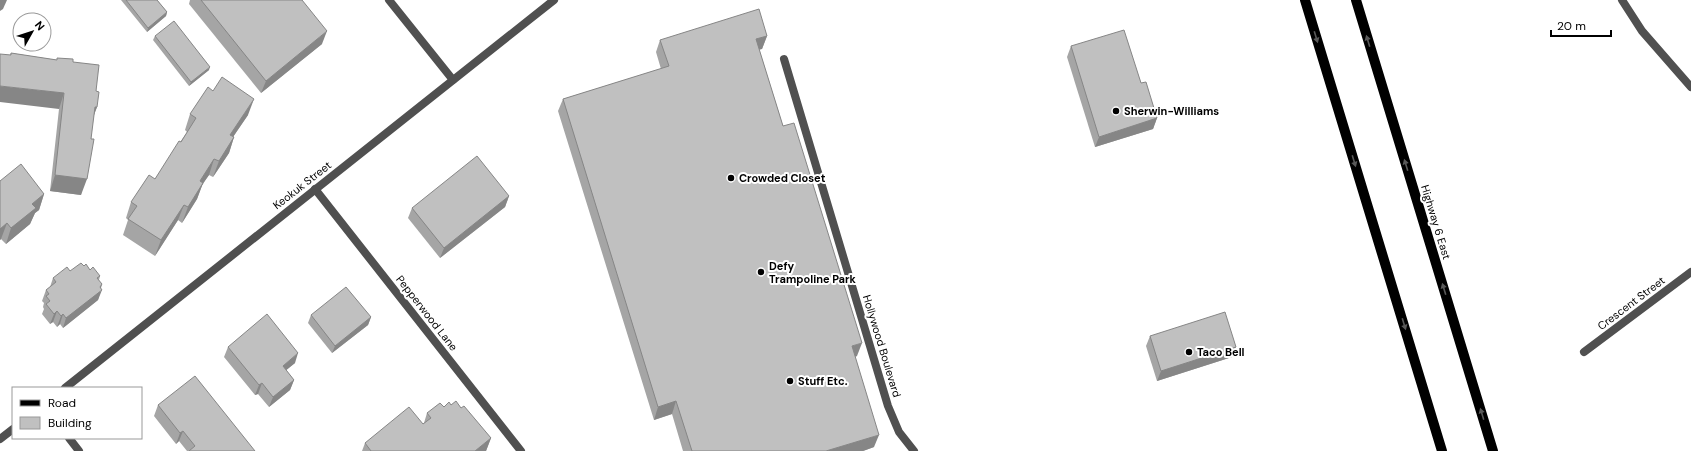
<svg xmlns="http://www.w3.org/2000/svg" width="1691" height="451" font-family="'DM Sans',sans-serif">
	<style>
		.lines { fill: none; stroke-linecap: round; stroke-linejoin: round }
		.minor { stroke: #505050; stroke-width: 8 }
		.tertiary { stroke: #505050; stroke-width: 8 }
		.primary { stroke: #000; stroke-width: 10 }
		.wall { fill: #a5a5a5 }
		.shaded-wall { fill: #868686 }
		.building { fill: #c0c0c0; stroke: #868686 }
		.oneway { fill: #595959 }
		.poi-dot { fill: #000; stroke: #fff; stroke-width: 1.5 }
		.labels { text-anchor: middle; stroke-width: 4; stroke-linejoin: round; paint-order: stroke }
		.poi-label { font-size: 11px; font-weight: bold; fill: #000; stroke: #fff; text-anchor: start }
		.street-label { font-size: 11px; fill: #000; stroke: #fff }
	</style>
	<rect width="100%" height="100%" fill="#fff"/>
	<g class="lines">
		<g class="minor">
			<polyline points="1622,0 1642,31 1691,87"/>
			<polyline points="784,59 888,406 899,432 914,451"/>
			<polyline points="315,189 521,451"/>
			<polyline points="1584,352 1691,272"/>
			<polyline points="69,438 79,451"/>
		</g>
		<g class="tertiary">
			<polyline points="389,0 453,80"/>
			<polyline points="65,388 554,0"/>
			<polyline points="0,439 13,429"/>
		</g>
		<g class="primary">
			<polyline points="1305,0 1442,451"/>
			<polyline points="1356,0 1493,451"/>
		</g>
	</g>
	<g class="wall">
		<polygon points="121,0 157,0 167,12 166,16 147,32"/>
		<polygon points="190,0 302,0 322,44 261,93 189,4"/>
		<polygon points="155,36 209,70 189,86 153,40"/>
		<polygon points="767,36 762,49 759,49 783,126 857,356 855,357 874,447 863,451 683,451 672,414 654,420 558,111 563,99 661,69 656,52 660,40"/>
		<polygon points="1071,46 1141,83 1157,118 1153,129 1095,147 1067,57"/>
		<polygon points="11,53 57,60 57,58 73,62 96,91 97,107 93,117 81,195 50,191 59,109 10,55"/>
		<polygon points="190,114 248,115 233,137 234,137 229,153 213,177 209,175 203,183 197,199 182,223 178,220 155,256 123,235 128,220 126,218 131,202 155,179 187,132 185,130"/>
		<polygon points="0,181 44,194 39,210 35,213 30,224 6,244 1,239 0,240"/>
		<polygon points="509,196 505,207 440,258 408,218 412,208"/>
		<polygon points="90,270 100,276 99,280 101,288 98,300 63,328 60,324 57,327 53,322 50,324 42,314 44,309 43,307 44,303 42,301 46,290 50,287 53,278 70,271"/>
		<polygon points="311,315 371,317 368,325 332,353 308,323"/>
		<polygon points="1150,336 1232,357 1157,381 1146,346"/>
		<polygon points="228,347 295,363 286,370 294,380 290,390 269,407 258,394 255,395 224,357"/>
		<polygon points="158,405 255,451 187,451 179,441 176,444 154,416"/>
		<polygon points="451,405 461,408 491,438 486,451 362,451 365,443 423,424 424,423 427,413"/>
	</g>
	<g class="shaded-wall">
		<polygon points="0,0 7,0 3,9 0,11"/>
		<polygon points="167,12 166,16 147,32 148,28"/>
		<polygon points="327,31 322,44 261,93 266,81"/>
		<polygon points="767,36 762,49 752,52 756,39"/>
		<polygon points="210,67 209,70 189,86 191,82"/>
		<polygon points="0,86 64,93 59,109 0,102"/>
		<polygon points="254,99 248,115 224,150 230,135"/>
		<polygon points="95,107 97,107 91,123"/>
		<polygon points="1157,118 1153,129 1095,147 1099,137"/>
		<polygon points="234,137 229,153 213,177 219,161"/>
		<polygon points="214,159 209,175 194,197 200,181"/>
		<polygon points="55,175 87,179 81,195 50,191"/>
		<polygon points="203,183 197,199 182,223 188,207"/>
		<polygon points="44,194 39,210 35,213 30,224 6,244 11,228 32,204"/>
		<polygon points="509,196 505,207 440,258 444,248"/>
		<polygon points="184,205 178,220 155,256 161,240"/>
		<polygon points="7,223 1,239 0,240 0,229"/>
		<polygon points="102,284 100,292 102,290 98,300 63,328 66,318"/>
		<polygon points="57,311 53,322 50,324 54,314"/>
		<polygon points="63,314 60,324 57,327 61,316"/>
		<polygon points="371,317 368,325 332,353 335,346"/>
		<polygon points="862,343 857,356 847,359 852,346"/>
		<polygon points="1236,347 1232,357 1157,381 1161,371"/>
		<polygon points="298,353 295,363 279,376 283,366"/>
		<polygon points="294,380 290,390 269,407 273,397"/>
		<polygon points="262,383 258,394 255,395 259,385"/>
		<polygon points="676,401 672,414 654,420 658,407"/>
		<polygon points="183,431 179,441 176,444 180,433"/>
		<polygon points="879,435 874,447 863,451 826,451"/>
		<polygon points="491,438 486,451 475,451"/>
	</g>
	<g class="building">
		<polygon points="126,0 157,0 167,12 148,28"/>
		<polygon points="201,0 302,0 327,31 266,81"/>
		<polygon points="759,9 767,36 756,39 783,126 794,123 862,343 852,346 879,435 826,451 692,451 676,401 658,407 563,99 669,66 660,40"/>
		<polygon points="174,21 210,67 191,82 155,36"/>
		<polygon points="1124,30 1141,83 1146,82 1157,118 1099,137 1071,46"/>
		<polygon points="11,53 57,60 57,58 73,59 73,62 99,65 96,91 99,92 97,107 95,107 91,139 94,139 87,179 55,175 64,93 0,86 0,54 11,55"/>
		<polygon points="222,77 254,99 230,135 234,137 219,161 214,159 200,181 203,183 188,207 184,205 161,240 128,219 137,206 131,202 149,175 155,179 179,141 181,142 196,118 190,114 208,87 213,91"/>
		<polygon points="477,156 509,196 444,248 412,208"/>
		<polygon points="21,164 44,194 32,204 36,208 11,228 7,223 0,229 0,181"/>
		<polygon points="81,263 84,266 86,264 90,270 93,267 100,276 97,278 102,284 100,287 102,290 66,318 63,314 61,316 57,311 54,314 46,304 50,301 46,296 49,294 46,290 56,282 53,278 67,267 70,271"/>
		<polygon points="346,287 371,317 335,346 311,315"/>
		<polygon points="1225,312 1236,347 1161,371 1150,336"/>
		<polygon points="267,314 298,353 283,366 294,380 273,397 262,383 259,385 228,347"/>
		<polygon points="195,376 255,451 189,451 195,446 183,431 180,433 158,405"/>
		<polygon points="456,401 461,408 464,406 491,438 475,451 371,451 365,443 409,407 423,424 431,418 427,413 440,403 444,407 449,402 451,405"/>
	</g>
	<defs><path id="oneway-solid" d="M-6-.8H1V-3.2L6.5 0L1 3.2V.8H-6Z"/></defs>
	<g class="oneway">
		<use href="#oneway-solid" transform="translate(1316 37) rotate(73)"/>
		<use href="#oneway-solid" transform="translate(1368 41) rotate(-107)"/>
		<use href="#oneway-solid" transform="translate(1354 161) rotate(73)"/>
		<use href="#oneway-solid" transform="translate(1406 165) rotate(-107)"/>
		<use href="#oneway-solid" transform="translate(1444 289) rotate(-107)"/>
		<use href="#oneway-solid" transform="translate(1404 324) rotate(73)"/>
		<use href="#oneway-solid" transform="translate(1482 414) rotate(-107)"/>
	</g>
	<g class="poi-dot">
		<circle cx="1116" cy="111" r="4"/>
		<circle cx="731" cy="178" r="4"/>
		<circle cx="761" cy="272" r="4"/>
		<circle cx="1189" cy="352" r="4"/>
		<circle cx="790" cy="381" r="4"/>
	</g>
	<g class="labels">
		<g class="poi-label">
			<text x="1124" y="115">Sherwin-Williams</text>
			<text x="739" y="182">Crowded Closet</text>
			<text x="769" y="270">Defy<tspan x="769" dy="13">Trampoline Park</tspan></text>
			<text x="1197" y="356">Taco Bell</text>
			<text x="798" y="385">Stuff Etc.</text>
		</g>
		<g class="street-label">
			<text transform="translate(302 185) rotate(-38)" y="4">Keokuk Street</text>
			<text transform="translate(1436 222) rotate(73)" y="4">Highway 6 East</text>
			<text transform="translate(1631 303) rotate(-37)" y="4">Crescent Street</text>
			<text transform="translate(427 313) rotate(52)" y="4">Pepperwood Lane</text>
			<text transform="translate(882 346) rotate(73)" y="4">Hollywood Boulevard</text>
		</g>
	</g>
	<rect x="12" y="387" width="130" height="52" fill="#ffffff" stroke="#999999"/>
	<rect x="20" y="400" width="20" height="6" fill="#000000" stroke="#999999"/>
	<text x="48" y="407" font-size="12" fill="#000000">Road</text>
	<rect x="20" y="417" width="20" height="12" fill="#c0c0c0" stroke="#999999"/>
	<text x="48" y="427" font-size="12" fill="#000000">Building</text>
	<g transform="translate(32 32) rotate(51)"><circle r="19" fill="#ffffff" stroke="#999999"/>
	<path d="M0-3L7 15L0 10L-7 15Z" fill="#000000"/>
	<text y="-6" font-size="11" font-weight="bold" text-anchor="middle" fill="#000000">N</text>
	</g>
	<path d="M1551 30v6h60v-6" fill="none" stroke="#000000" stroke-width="2"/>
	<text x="1557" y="30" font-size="12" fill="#000000" stroke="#ffffff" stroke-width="3" paint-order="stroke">20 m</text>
</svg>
